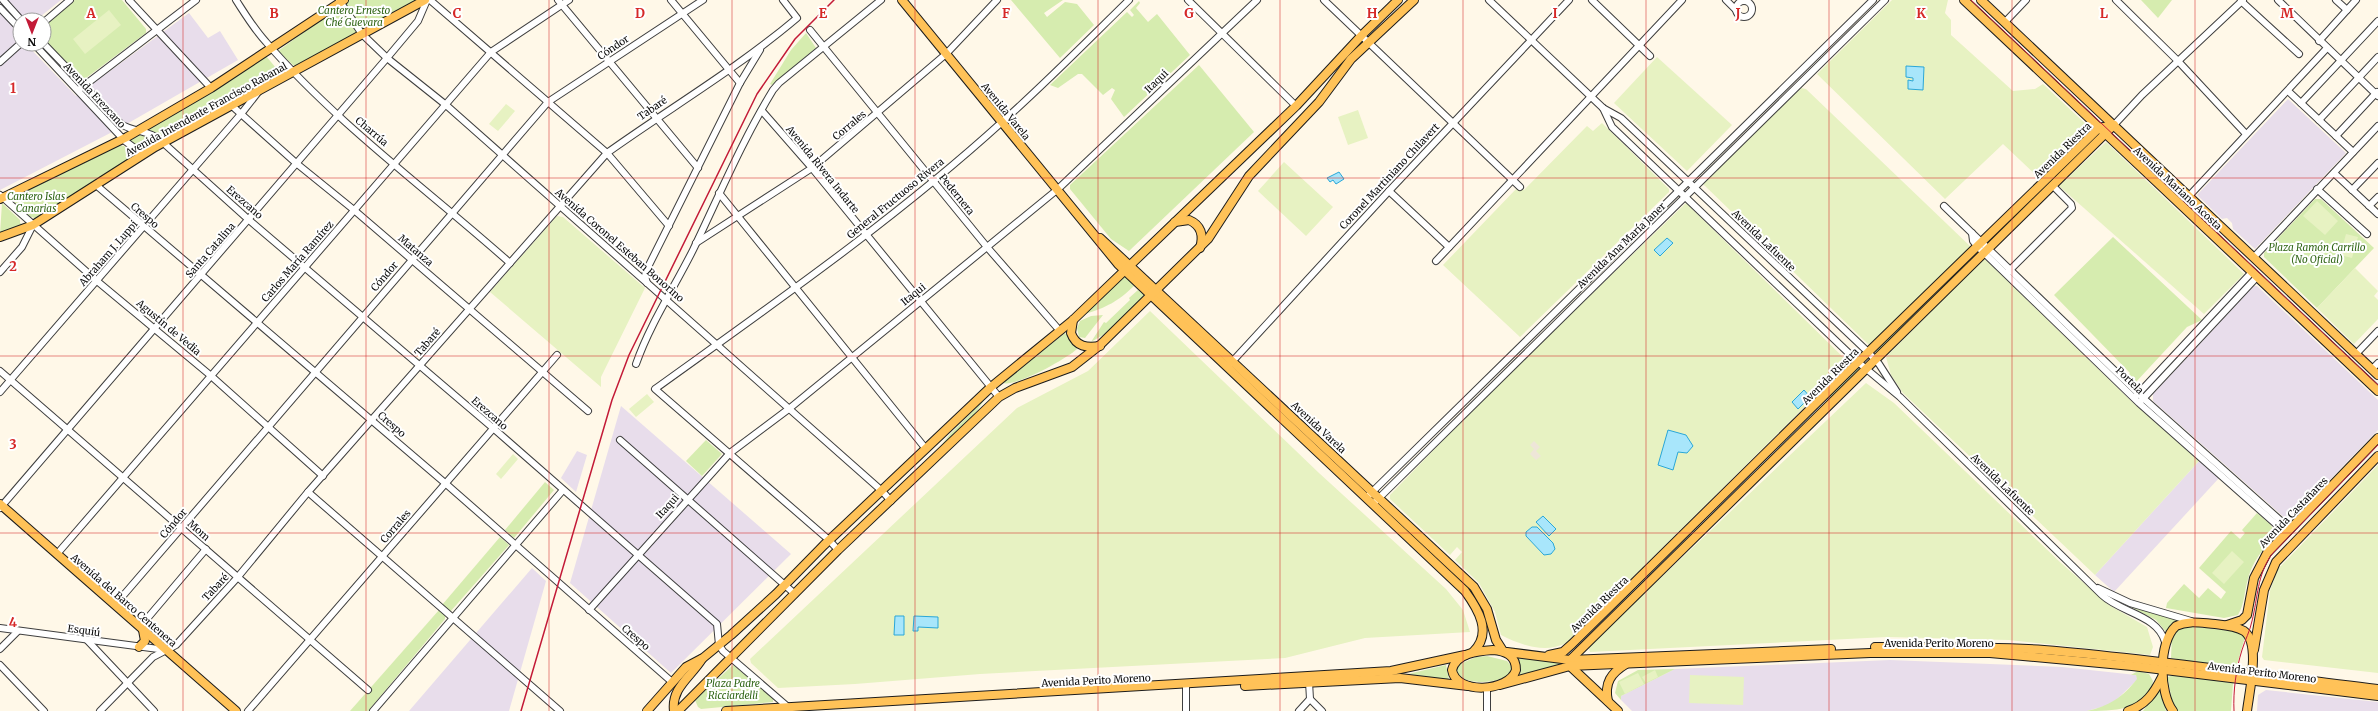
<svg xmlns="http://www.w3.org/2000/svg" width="2378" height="711" font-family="Merriweather,serif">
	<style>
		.industrial { fill: #e8ddeb }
		.green { fill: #d6ecaf }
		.pitch { fill: #e7f2c2 }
		.plaza { fill: #eee6d8 }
		.water { fill: #a8e6fb; stroke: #2aa7d7 }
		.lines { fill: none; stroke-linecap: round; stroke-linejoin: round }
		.minor-casing { stroke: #3e3e3e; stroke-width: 8 }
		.major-casing { stroke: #1c1c1c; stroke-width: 10 }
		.minor { stroke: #fff; stroke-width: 6 }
		.major { stroke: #ffc258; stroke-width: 8 }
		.tram { stroke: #c31a37; stroke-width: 1 }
		.rail { stroke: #c31a37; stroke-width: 1.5 }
		.grid { fill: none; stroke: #d62828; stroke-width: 1; stroke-opacity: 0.55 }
		.labels { text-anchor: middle; stroke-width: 4; stroke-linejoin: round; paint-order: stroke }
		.park-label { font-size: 10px; font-style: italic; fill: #316617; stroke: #fff }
		.street-label { font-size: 10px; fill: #0b0b0b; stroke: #fff }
		.grid-label { font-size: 13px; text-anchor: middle; font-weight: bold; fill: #d62828; stroke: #fff; stroke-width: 4; stroke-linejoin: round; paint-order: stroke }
	</style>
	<rect width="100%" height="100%" fill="#fff8e8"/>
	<g class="industrial">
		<polygon points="0,0 61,0 36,20 20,20 20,33 17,36 20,44 26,44 76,96 189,13 208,38 220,31 238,60 118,129 0,190"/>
		<polygon points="2288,99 2346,153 2255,249 2233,229 2232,223 2227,218 2222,219 2197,195"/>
		<polygon points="2254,286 2257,286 2378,400 2378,430 2291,520 2287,520 2153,401 2153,394"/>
		<polygon points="621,406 791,554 671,673 570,583"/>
		<polygon points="577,451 587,455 576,492 561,478"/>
		<polygon points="2199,461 2219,478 2114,592 2095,575"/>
		<polygon points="532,568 546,581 509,711 409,711"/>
		<polygon points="1890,660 2062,667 2136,675 2138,679 2112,704 2087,711 1632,711 1621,700 1621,696 1675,669"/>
		<polygon points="2266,690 2378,702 2378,711 2257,711 2258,695"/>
	</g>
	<g class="green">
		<polygon points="75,0 122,0 146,29 146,33 86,78 80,78 44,40 44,25"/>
		<polygon points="348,0 417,0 296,66 293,65 278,51"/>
		<polygon points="1011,0 1063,0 1044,13 1047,17 1065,2 1077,4 1094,25 1060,58"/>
		<polygon points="2141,0 2172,0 2158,18"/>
		<polygon points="1139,1 1140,3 1136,8 1148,22 1157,14 1190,55 1124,117 1111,99 1115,90 1112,88 1103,95 1082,74 1078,74 1058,88 1050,85 1127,12 1132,17 1134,15 1130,10"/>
		<polygon points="806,33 816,48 772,85 770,84 791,50"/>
		<polygon points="266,56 281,74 163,139 160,139 150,130 149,128"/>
		<polygon points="1199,65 1254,132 1129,251 1111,239 1070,189 1070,185"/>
		<polygon points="139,135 146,136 148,143 144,146 135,147 131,142 131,139"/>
		<polygon points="2096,136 2098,138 1990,244 1988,241"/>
		<polygon points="116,145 124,146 130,153 130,159 36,219 32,217 27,217 14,205 15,201 11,198"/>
		<polygon points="2315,199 2321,199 2374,248 2317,308 2264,257 2264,253"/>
		<polygon points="2,203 20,220 20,223 27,227 0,234"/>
		<polygon points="2113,237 2202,320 2187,327 2135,383 2127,376 2130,373 2054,295"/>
		<polygon points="1975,252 1978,255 1877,354 1874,350"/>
		<path d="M1125,276L1134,286C1117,302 1107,307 1085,314Z"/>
		<polygon points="1138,290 1146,297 1103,335 1091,342 1104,322 1106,323 1130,300 1129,298"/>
		<polygon points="1103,315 1085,338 1079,337 1077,328 1080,321 1091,316"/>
		<path d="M1065,333L1077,349C1066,359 1016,387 1003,383Z"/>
		<polygon points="1858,367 1861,371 1830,402 1826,397"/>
		<polygon points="985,399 974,415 940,447 950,434"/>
		<polygon points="706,440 722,454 702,476 686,461"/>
		<polygon points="545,482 554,490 514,538 505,530"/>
		<path d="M2257,513L2271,525L2275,535C2264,548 2252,562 2248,579C2244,592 2245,603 2238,615L2224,618L2166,608L2167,603L2184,584L2199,598L2208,588L2221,599L2226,592L2199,568L2231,531L2240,539L2245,533L2242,530Z"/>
		<polygon points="500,537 509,545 450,612 442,605"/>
		<polygon points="2108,595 2179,620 2167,633 2156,620"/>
		<polygon points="439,610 445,615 445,619 368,711 350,711"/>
		<polygon points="2190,626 2239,632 2245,637 2236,668 2171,658 2172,634 2180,627"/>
		<path d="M1487,656L1507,661L1512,667L1511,672C1501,684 1471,685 1459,676L1457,670L1460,664L1476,657Z"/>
		<polygon points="1516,657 1559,662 1563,664 1519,678 1521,669"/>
		<polygon points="733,665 773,698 773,702 701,709 698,707 695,700"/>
		<polygon points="1446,665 1449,680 1408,674"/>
		<polygon points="1675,669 1621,696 1621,700 1615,693 1618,681 1638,670"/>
		<path d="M2138,671L2149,674L2153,681C2149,711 2110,711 2087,711C2109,706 2123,697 2137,679L2136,675H2131Z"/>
		<polygon points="2173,675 2233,683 2231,711 2176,711 2173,706 2168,680 2168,677"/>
		<polygon points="2160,687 2166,711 2143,711"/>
	</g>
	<g class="pitch">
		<polygon points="1892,0 1948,0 1945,13 1951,20 1951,35 2013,91 2035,89 2043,84 2090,128 2089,131 2041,180 2003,144 1945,199 1817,74"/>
		<polygon points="109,10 121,25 85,54 73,39"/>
		<polygon points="1657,57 1732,125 1687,171 1614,103"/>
		<polygon points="1801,88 1806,89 1971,247 1870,346 1703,184"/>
		<polygon points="506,104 515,111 498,131 489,124"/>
		<polygon points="1358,110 1368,138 1348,145 1338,117"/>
		<polygon points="1602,123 1669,189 1669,192 1520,337 1443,265 1517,188 1524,190 1587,126 1593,131"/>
		<polygon points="2106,142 2244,274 2204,314 2059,186"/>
		<polygon points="1284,162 1333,207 1306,236 1258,191"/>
		<polygon points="2317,201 2338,221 2325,235 2303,216"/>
		<path d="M1686,203L1849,363L1566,643C1545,654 1521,645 1501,635L1495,612L1479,583L1455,560L1462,552L1457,547L1450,555L1390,499V495L1489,393Z"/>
		<polygon points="557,216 563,217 645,288 601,377 601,387 490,292"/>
		<polygon points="2346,234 2358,237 2352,258 2340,255"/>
		<polygon points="1984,258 2130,400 2199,461 2095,575 1903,393 1891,375 1886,357"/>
		<polygon points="2355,268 2378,291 2374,296 2378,300 2378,319 2354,344 2317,308"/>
		<polygon points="1150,311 1319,473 1446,589 1463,610 1470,632 1365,638 1285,658 980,674 855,684 778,688 751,663 750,659 1017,408 1088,371"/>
		<polygon points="1866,383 1894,403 2061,563 2109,605 2147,627 2153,647 2150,655 2009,640 1887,637 1590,652 1588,647"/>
		<polygon points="647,394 654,402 636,417 629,409"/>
		<polygon points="513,454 518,459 501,479 496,474"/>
		<polygon points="2378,465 2378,673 2264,660 2262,657 2270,591 2277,570"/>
		<polygon points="2232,551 2244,562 2224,584 2212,573"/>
		<polygon points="1655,670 1658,677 1646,683 1642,677"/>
		<polygon points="1638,673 1644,684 1625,694 1619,682"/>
		<polygon points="1690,675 1744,677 1743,705 1689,703"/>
	</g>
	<polygon class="plaza" points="1534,441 1540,447 1536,451 1541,456 1536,460 1530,454 1534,449 1530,445"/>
	<g class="water">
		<polygon points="1906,66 1924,67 1923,90 1908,89 1908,80 1913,81 1913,78 1906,77"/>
		<polygon points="1339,172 1344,179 1336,184 1333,180 1330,182 1327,178"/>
		<polygon points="1667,238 1673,243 1660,256 1654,250"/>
		<polygon points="1804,390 1810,397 1798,409 1792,402"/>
		<polygon points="1668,430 1686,435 1693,446 1687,453 1678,452 1673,470 1658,465"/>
		<polygon points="1543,516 1556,529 1549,536 1536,522"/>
		<polygon points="1532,527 1537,527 1553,543 1555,549 1551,554 1544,555 1526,536 1526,532"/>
		<polygon points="895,616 904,616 904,635 894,635"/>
		<polygon points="914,616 938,617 938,628 918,627 918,631 913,631"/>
	</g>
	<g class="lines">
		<g class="minor-casing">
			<g id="minor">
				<polyline points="3,0 21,20"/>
				<polyline points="129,0 211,88"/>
				<path d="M236,0C245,14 254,29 266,42C337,124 428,190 510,263"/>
				<polyline points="339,0 362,34 387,58 446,105 882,491 891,501"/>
				<polyline points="430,0 607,153 669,226"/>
				<polyline points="558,0 698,168"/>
				<polyline points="671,0 740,83"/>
				<polyline points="1188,0 1296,106"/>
				<polyline points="1324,0 1520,187"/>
				<polyline points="1489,0 1603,108 1621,118 1868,352 1879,364 1897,392"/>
				<polyline points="1592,0 1650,56"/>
				<polyline points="1726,0 1736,10"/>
				<polyline points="2116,0 2178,61 2246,134"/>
				<polyline points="2278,0 2378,96"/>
				<polyline points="2336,0 2347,10"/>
				<polyline points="2241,1 2299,54"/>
				<circle cx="1744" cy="9" r="8"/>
				<polyline points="0,8 20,29"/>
				<polyline points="44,22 70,0"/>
				<polyline points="2005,22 2026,0"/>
				<polyline points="810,30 987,247 1060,331"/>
				<polyline points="2319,41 2356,0"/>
				<polyline points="34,44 125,141 137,150 147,152"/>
				<path d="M44,44L121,124C133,132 147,130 159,139L249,220L493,428L717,624L719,645L723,651L788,707"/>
				<polyline points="0,62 20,44"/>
				<polyline points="81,88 196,0"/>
				<polyline points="2288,91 2353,152"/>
				<polyline points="2301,103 2378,21"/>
				<polyline points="231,105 296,163 354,210 588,411"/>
				<path d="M1603,108L1612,127L1858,362L1900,397L2102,595C2121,613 2158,615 2165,642"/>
				<polyline points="762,111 812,168 999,397"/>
				<polyline points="2319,120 2378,57"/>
				<polyline points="2114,125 2142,95 2243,0"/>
				<polyline points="2336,136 2377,92"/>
				<polyline points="2334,173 2378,214"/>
				<polyline points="96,185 445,483 672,682"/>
				<polyline points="2317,189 2367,234"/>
				<polyline points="2352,190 2378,163"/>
				<polyline points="1389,191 1449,247"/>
				<polyline points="719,193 926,449"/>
				<polyline points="0,195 97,281 210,375 323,476"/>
				<polyline points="2189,196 2327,48"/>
				<polyline points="1944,206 2143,398 2290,529"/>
				<polyline points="2369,206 2378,197"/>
				<polyline points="1972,233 1973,241 1977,246 2139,403 2286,533"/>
				<polyline points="696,243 812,168 946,54 997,0"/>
				<polyline points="2254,257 2378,126"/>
				<polyline points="1436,261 1682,0"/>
				<polyline points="0,272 22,247 33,225"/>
				<polyline points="2008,272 2072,208 2071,204 2053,186"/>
				<polyline points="647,283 645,276 646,271 740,83 760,50"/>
				<polyline points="2356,354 2378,331"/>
				<path d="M636,364C650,324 674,288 693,250C719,196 742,141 773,90L779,83L881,0"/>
				<polyline points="1230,364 1389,191 1569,0"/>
				<polyline points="2372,369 2378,363"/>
				<polyline points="0,371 368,690"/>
				<polyline points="0,392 241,114 259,91"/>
				<polyline points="2137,395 2252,272"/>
				<polyline points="2142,400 2257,277"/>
				<polyline points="620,440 795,594"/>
				<polyline points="308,492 560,711"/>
				<polyline points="1366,498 1873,0"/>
				<polyline points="1376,501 1885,0"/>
				<polyline points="0,508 387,58 418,21 427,0"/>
				<path d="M838,550L829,540L655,389C773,304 894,220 1002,122C1046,83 1087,41 1129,0"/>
				<polyline points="57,554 491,52 569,0"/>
				<polyline points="2098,588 2130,603 2191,621"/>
				<polyline points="115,605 548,102 703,0"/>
				<polyline points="589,610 730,453 790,408 1058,189 1257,0"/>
				<polyline points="140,627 206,549"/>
				<polyline points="0,628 166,650"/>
				<polyline points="87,640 154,711"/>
				<polyline points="0,649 18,631"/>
				<polyline points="0,665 44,711"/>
				<polyline points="1309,682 1310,699 1322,711"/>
				<polyline points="1186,684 1186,711"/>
				<polyline points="1487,687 1487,711"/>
				<path d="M100,711L153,657L176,645L237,578L308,492L607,153C670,108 738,68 797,18L783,0"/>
				<polyline points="248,711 557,355"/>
				<polyline points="373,711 563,490"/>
				<polyline points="1299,711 1310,699"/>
			</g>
		</g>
		<g class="major-casing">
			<g id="major">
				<path d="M902,0L1118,264L1465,591C1478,609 1493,633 1473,652"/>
				<polyline points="1964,0 2378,391"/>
				<polyline points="1981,0 2378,375"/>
				<polyline points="0,199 127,137 211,88 344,0"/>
				<path d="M1175,222L1189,220C1201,225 1204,235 1200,248"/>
				<polyline points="0,237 33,225 155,147 425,0"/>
				<polyline points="1100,238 1474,587 1487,609 1496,640 1503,651"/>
				<path d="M1073,320L1071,333C1076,347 1087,348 1100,346"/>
				<polyline points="0,504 236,711"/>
				<polyline points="2227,625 2242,620 2247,615 2254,578 2267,553 2378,438"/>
				<polyline points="139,647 145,641 143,630"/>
				<path d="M1875,647C1931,647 1988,646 2044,650C2156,659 2267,676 2378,689"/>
				<path d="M1493,650C1505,651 1516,655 1516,670C1509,692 1456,695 1452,670C1456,653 1478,651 1493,650Z"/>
				<polyline points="2254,650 2264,590 2276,562 2378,456"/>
				<polyline points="1507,652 1570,660 1831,649"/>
				<polyline points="1549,655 1563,652 1572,644 1858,362 2099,128 2114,125"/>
				<polyline points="1570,660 2114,125"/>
				<polyline points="1570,666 1618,711"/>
				<polyline points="1500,685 1570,666 1870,653 1990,653 2132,666 2378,696"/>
				<polyline points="1245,686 1400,678 1468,686"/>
				<path d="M1608,701C1604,683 1611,673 1626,664"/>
				<polyline points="647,711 686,667 703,658 731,635 776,594 824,545 991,387 1073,320 1296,106 1362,35 1398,0"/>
				<path d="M674,711C671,688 691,677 702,659"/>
				<polyline points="678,711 838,550 999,397 1015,388 1072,367 1100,345 1208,239 1249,176 1319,102 1351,59 1414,0"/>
				<polyline points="726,711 1391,671 1465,655"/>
				<path d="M2128,711C2146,705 2154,693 2162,677"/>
				<path d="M2173,711C2159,693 2158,642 2176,626C2188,620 2201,623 2215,624C2224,625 2236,626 2244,631C2261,643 2249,693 2247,711"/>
			</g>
		</g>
		<use href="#minor" class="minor"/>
		<use href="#major" class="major"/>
		<g class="tram">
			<polyline points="1971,0 2378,385"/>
			<path d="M2234,711C2233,691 2236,669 2242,650C2245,640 2250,631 2252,621C2258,597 2257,575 2272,554L2378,445"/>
		</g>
		<polyline class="rail" points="521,711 612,400 629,355 757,94 795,39 834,0"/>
	</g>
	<path class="grid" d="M183,0V711M366,0V711M549,0V711M732,0V711M915,0V711M1098,0V711M1280,0V711M1463,0V711M1646,0V711M1829,0V711M2012,0V711M2195,0V711M0,178H2378M0,356H2378M0,533H2378"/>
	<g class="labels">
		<g class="park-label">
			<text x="354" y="14">Cantero Ernesto<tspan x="354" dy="12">Ché Guevara</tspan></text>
			<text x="36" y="200">Cantero Islas<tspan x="36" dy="12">Canarias</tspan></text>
			<text x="2317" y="251">Plaza Ramón Carrillo<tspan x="2317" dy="12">(No Oficial)</tspan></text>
			<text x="733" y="687">Plaza Padre<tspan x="733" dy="12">Ricciardelli</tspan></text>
		</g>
		<g class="street-label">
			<text transform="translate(613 47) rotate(-34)" y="4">Cóndor</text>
			<text transform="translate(1156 81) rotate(-44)" y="4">Itaqui</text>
			<text transform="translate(95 95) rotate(47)" y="4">Avenida Erezcano</text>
			<text transform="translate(652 108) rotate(-35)" y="4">Tabaré</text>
			<text transform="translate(206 109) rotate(-29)" y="4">Avenida Intendente Francisco Rabanal</text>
			<text transform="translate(1006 111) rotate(51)" y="4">Avenida Varela</text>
			<text transform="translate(849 125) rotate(-40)" y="4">Corrales</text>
			<text transform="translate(372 131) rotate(40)" y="4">Charrúa</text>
			<text transform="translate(2062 150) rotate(-44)" y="4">Avenida Riestra</text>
			<text transform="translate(823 169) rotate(51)" y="4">Avenida Rivera Indarte</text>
			<text transform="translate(1389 176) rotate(-47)" y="4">Coronel Martiniano Chilavert</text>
			<text transform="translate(2178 188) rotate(43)" y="4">Avenida Mariano Acosta</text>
			<text transform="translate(957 194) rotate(51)" y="4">Pedernera</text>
			<text transform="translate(895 198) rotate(-39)" y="4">General Fructuoso Rivera</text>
			<text transform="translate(245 202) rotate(41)" y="4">Erezcano</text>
			<text transform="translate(145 215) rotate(41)" y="4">Crespo</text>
			<text transform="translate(1764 240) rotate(44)" y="4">Avenida Lafuente</text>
			<text transform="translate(620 245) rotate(41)" y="4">Avenida Coronel Esteban Bonorino</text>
			<text transform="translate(1621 245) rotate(-44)" y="4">Avenida Ana María Janer</text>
			<text transform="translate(210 250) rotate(-49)" y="4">Santa Catalina</text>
			<text transform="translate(416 250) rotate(41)" y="4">Matanza</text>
			<text transform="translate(108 253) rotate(-49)" y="4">Abraham J. Luppi</text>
			<text transform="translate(297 261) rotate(-49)" y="4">Carlos María Ramírez</text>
			<text transform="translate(384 276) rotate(-49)" y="4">Cóndor</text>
			<text transform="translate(913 294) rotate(-39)" y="4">Itaqui</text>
			<text transform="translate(169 327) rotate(40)" y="4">Agustín de Vedia</text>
			<text transform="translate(427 342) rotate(-49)" y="4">Tabaré</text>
			<text transform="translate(1830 376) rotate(-45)" y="4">Avenida Riestra</text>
			<text transform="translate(2130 380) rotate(44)" y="4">Portela</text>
			<text transform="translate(490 413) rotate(41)" y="4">Erezcano</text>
			<text transform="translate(392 424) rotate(41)" y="4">Crespo</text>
			<text transform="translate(1319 427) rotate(43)" y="4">Avenida Varela</text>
			<text transform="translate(2003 484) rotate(44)" y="4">Avenida Lafuente</text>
			<text transform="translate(667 506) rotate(-48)" y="4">Itaqui</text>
			<text transform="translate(2293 512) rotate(-46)" y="4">Avenida Castañares</text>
			<text transform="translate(173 523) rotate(-49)" y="4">Cóndor</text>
			<text transform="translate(395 526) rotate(-49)" y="4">Corrales</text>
			<text transform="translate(199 530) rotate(41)" y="4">Mom</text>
			<text transform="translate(215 587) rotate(-47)" y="4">Tabaré</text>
			<text transform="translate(124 600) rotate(41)" y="4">Avenida del Barco Centenera</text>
			<text transform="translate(1599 604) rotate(-44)" y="4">Avenida Riestra</text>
			<text transform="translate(84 630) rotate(8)" y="4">Esquiú</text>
			<text transform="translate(636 637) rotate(41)" y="4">Crespo</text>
			<text x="1939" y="647">Avenida Perito Moreno</text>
			<text transform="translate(2262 672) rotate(7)" y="4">Avenida Perito Moreno</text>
			<text transform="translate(1096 680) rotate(-3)" y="4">Avenida Perito Moreno</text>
		</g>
	</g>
	<g class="grid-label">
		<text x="91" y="18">A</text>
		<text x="274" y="18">B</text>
		<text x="457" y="18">C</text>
		<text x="640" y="18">D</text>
		<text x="823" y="18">E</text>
		<text x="1006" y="18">F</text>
		<text x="1189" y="18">G</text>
		<text x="1372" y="18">H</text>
		<text x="1555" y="18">I</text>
		<text x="1738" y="18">J</text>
		<text x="1921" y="18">K</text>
		<text x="2104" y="18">L</text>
		<text x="2287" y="18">M</text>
		<text x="13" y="93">1</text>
		<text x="13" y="271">2</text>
		<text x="13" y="449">3</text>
		<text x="13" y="627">4</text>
	</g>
	<g transform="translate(32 32) rotate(180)"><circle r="19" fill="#ffffff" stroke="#9d9d9d"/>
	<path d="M0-3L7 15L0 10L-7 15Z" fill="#c31a37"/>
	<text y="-6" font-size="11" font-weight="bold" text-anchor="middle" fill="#0b0b0b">N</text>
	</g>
</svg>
